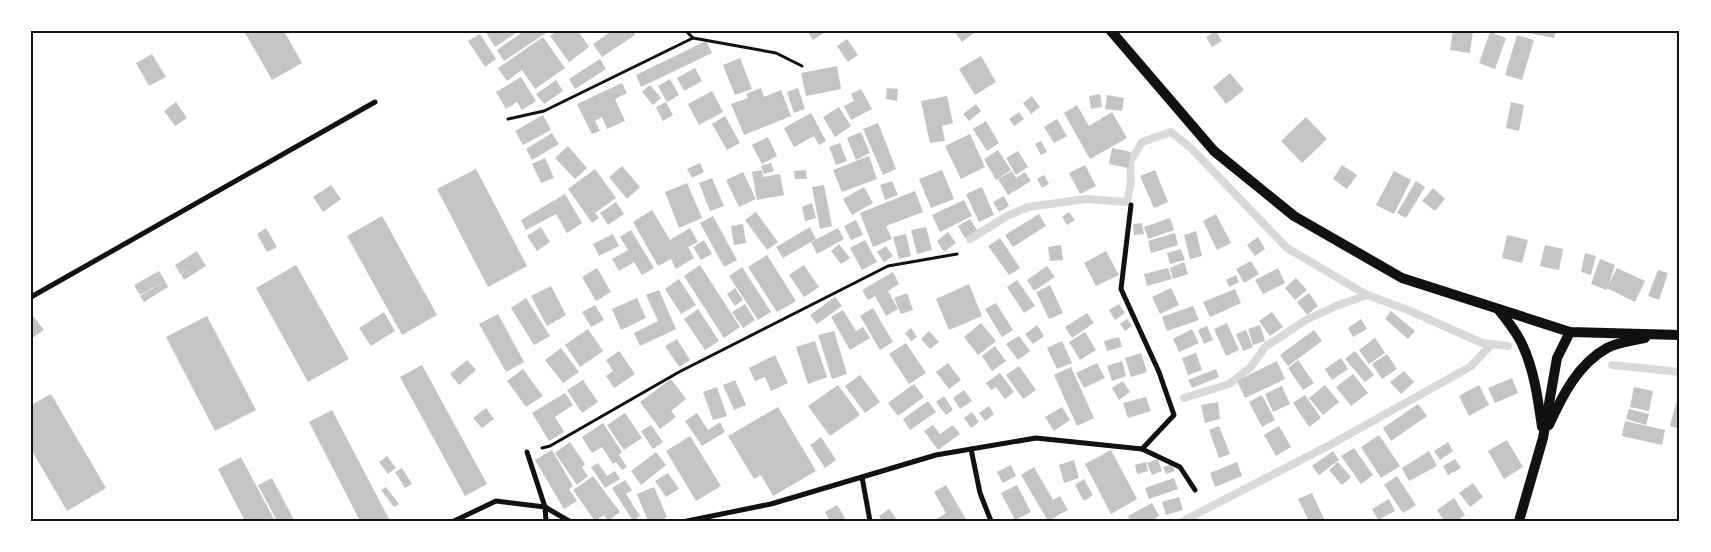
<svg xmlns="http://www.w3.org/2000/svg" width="1711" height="552" font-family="'Public Sans',sans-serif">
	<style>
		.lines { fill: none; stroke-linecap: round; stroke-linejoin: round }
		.stream { stroke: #d9d9d9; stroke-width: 8 }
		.building { fill: #c4c4c4 }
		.path { stroke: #111; stroke-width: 3 }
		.minor { stroke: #111; stroke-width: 5 }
		.secondary { stroke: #111; stroke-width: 10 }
		.neatline { fill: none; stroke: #111; stroke-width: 2 }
	</style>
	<rect width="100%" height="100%" fill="#fff"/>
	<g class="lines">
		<g class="stream">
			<polyline points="970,239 1007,216 1028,207 1086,199 1127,202 1131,183 1130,162 1142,142 1171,132 1192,149 1287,248 1367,295 1408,310 1482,343 1508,346"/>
			<polyline points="1612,365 1680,372"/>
			<polyline points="1184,398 1229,384 1250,368 1265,347 1306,320 1336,306 1367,295"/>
			<polyline points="1183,521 1328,446 1470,367 1492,344"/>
		</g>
	</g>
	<g class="building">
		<polygon points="244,31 284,31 302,63 272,80"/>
		<polygon points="485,31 519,31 495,47"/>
		<polygon points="524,31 549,31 504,61 497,50"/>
		<polygon points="557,31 578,31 589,47 569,62 550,36"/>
		<polygon points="612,31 633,31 635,35 602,57 593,44"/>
		<polygon points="807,31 827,31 813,40"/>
		<polygon points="954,31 973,31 974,33 962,42"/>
		<polygon points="1216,31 1222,41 1212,47 1206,37"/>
		<polygon points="1453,31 1473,31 1470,53 1450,50"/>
		<polygon points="1530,31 1556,31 1554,38 1529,33"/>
		<polygon points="1490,32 1506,38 1495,69 1479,63"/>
		<polygon points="480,34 496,59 485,67 468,41"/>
		<polygon points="1517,35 1534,40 1522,80 1505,75"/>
		<polygon points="543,37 565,68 535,89 522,70 507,81 498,68"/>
		<polygon points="847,39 858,55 848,62 837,46"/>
		<polygon points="706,41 712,53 641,87 636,75"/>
		<polygon points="152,54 166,77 149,86 136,63"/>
		<polygon points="981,56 996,82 975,95 959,69"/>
		<polygon points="740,58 752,89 735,95 723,65"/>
		<polygon points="600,59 606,69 575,89 569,79"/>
		<polygon points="837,66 841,89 806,96 801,73"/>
		<polygon points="695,68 702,81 684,91 677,78"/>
		<polygon points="1230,73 1244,90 1226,104 1213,87"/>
		<polygon points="521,77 536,101 522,110 517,102 506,109 496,92"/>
		<polygon points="670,79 679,95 667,102 658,86"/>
		<polygon points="556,80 563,91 544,104 536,94"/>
		<polygon points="622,83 627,93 615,99 625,121 607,129 602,117 595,121 600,131 592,134 577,104"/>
		<polygon points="650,85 661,98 653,105 642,92"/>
		<polygon points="761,88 764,97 781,90 791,116 744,135 731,104 748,98 746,94"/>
		<polygon points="798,88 805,109 794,113 787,92"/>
		<polygon points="887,88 898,89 897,101 886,99"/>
		<polygon points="861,89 872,109 851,120 844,106 854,101 851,94"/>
		<polygon points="712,91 723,112 699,125 688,104"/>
		<polygon points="1100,94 1102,107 1091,109 1089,96"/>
		<polygon points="1107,95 1124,98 1122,111 1105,109"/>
		<polygon points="947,96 953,123 942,126 945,141 930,143 921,101"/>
		<polygon points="1032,96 1040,107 1031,114 1023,103"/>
		<polygon points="176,102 187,118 175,126 164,111"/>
		<polygon points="666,102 673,115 663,121 656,107"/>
		<polygon points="1511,102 1524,105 1519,131 1506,128"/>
		<polygon points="976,104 981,111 969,121 963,114"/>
		<polygon points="1077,105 1089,126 1112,112 1127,138 1090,159 1064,113"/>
		<polygon points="839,107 851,126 835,137 823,117"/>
		<polygon points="1019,112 1024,119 1014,126 1009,119"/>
		<polygon points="811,113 826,141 819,145 814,136 794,147 784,128"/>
		<polygon points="543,115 551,130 523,145 515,131"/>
		<polygon points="725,116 740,143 727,150 712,124"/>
		<polygon points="1306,117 1327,139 1302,163 1281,141"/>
		<polygon points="1057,119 1067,136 1054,143 1044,127"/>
		<polygon points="986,121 999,143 987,151 973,129"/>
		<polygon points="878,123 896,169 883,175 863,129"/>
		<polygon points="861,132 870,153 856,160 847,138"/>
		<polygon points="552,133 559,144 532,160 526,149"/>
		<polygon points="970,134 985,167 961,179 945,146"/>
		<polygon points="768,137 777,156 762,164 752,145"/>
		<polygon points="1041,141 1047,152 1041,155 1035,144"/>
		<polygon points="840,143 847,161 836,165 829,147"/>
		<polygon points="568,146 587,168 575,179 555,158"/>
		<polygon points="1112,148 1131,152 1128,168 1109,164"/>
		<polygon points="998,150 1011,170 996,180 984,159"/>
		<polygon points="1018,151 1028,167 1016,175 1006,158"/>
		<polygon points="869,156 877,179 842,192 833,170"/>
		<polygon points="545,158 554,178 541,183 532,164"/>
		<polygon points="700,163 704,172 692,178 687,169"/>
		<polygon points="771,163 774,171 764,174 761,166"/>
		<polygon points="1085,165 1096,186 1080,194 1069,173"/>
		<polygon points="1342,165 1357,175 1347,189 1333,179"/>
		<polygon points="622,166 640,187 627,199 609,177"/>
		<polygon points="476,169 527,266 488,287 437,189"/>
		<polygon points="595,169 616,198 595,213 599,218 592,223 568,189"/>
		<polygon points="762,170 763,177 780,174 784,195 757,200 752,172"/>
		<polygon points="806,170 807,179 795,179 794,171"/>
		<polygon points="942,170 954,199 931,208 919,179"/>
		<polygon points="1155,170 1168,202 1154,208 1140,176"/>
		<polygon points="1012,171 1016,178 1025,172 1031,181 1008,195 998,179"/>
		<polygon points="1394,171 1411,180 1394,214 1376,205"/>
		<polygon points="743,172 756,199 739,207 726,180"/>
		<polygon points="1044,175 1049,184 1042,188 1037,179"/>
		<polygon points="712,178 724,206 710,211 699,183"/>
		<polygon points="892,181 898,195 885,200 880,185"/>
		<polygon points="1416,181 1425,187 1406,218 1397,213"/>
		<polygon points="687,183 702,218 679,228 665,192"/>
		<polygon points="331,185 341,199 323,212 313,197"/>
		<polygon points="824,185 832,226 820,229 812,187"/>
		<polygon points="864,187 873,203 852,215 843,199"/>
		<polygon points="982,187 994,215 979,222 966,194"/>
		<polygon points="1433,188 1445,199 1435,211 1422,201"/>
		<polygon points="915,191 923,212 886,226 892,239 873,247 860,213"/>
		<polygon points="565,194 582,223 567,233 556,214 526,230 521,220"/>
		<polygon points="1004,196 1009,206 999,212 993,202"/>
		<polygon points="964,200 972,216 940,232 932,215"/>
		<polygon points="616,202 624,214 608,225 600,213"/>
		<polygon points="812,203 816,218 805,221 802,207"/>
		<polygon points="652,210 670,240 690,228 698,242 688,247 694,258 676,269 671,259 658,266 633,222"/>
		<polygon points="756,212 778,242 767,250 745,220"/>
		<polygon points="1069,212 1075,220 1067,225 1062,217"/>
		<polygon points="1039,214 1046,226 1013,247 1005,235"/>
		<polygon points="1216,214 1231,243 1217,250 1203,221"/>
		<polygon points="382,216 437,315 402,335 347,236"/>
		<polygon points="713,216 737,260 724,267 700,223"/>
		<polygon points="1170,218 1174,230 1148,239 1144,227"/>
		<polygon points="970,219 977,230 965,238 958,226"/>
		<polygon points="856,220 863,235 851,240 844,226"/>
		<polygon points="1142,223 1144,234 1134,235 1133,224"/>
		<polygon points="743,224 746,243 734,245 731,226"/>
		<polygon points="541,227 550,242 537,251 527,236"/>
		<polygon points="810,227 816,239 783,258 776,247"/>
		<polygon points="926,227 932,250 917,254 911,230"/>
		<polygon points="266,228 277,247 267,252 257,234"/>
		<polygon points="838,228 844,239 817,254 811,242"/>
		<polygon points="631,230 654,268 642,275 634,262 619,271 612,259 628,250 620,237"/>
		<polygon points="1196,231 1202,256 1190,259 1184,235"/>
		<polygon points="948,232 956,243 944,252 937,241"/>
		<polygon points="1175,233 1178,245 1151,253 1148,241"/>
		<polygon points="613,234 619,246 599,256 593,244"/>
		<polygon points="906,234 911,256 899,259 893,237"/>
		<polygon points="1507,235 1528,240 1522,263 1502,258"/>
		<polygon points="1258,237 1265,249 1255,256 1247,245"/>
		<polygon points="1000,238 1020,268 1009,275 988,246"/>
		<polygon points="704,240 712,254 701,260 693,247"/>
		<polygon points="865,240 877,262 862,270 850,248"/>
		<polygon points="839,244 850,258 841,264 831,251"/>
		<polygon points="1061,245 1063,260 1050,261 1048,247"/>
		<polygon points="1545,245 1563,249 1559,270 1540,266"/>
		<polygon points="886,246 893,256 884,262 877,252"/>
		<polygon points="1181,249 1185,260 1170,264 1167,253"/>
		<polygon points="197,251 206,266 184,280 181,274 190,268 180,274 175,265"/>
		<polygon points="1106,251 1119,275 1096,286 1084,263"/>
		<polygon points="1585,253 1596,256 1591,275 1581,272"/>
		<polygon points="767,255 796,301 777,312 748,267"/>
		<polygon points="1600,259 1615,265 1607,290 1591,284"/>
		<polygon points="1251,261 1259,274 1244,283 1236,269"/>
		<polygon points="1184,262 1188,274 1173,279 1170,268"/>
		<polygon points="296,265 349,359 308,382 256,288"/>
		<polygon points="700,265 740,327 724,338 684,276"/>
		<polygon points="804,265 819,287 804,297 789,275"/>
		<polygon points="1047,266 1055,277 1034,291 1027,280"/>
		<polygon points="742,267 771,312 758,320 729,276"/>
		<polygon points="597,268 611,292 596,301 582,277"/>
		<polygon points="1168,268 1172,279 1147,286 1144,274"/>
		<polygon points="1278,268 1285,283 1263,294 1255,280"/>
		<polygon points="1617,268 1645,281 1635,302 1607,288"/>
		<polygon points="1658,270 1668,273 1659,300 1648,296"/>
		<polygon points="159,271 165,281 140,295 134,285"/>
		<polygon points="893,272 899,284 888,291 898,309 886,316 875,296 868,300 862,290"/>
		<polygon points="1236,275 1239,282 1229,287 1226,280"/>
		<polygon points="1296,278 1307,290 1295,300 1285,288"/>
		<polygon points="679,279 696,305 681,314 665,289"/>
		<polygon points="1017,280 1035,306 1024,313 1007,287"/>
		<polygon points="165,281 168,287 144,302 140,296"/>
		<polygon points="969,284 982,316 949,330 936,299"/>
		<polygon points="1050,285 1063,313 1049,319 1036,292"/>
		<polygon points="551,286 566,315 547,326 531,296"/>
		<polygon points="735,288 743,300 735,306 727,294"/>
		<polygon points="1171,288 1179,305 1160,314 1152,297"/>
		<polygon points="1235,289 1241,303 1210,317 1203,302"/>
		<polygon points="659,290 676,329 640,346 634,333 658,321 646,295"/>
		<polygon points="907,293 913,310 901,314 894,298"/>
		<polygon points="1309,293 1318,306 1307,315 1297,302"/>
		<polygon points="835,297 842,306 817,324 810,315"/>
		<polygon points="526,298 550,336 534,345 511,308"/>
		<polygon points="637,298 646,318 621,330 612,309"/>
		<polygon points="996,303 1013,330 1002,337 985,309"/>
		<polygon points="745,304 755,320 743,328 732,312"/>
		<polygon points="1119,304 1125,313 1115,320 1109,310"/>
		<polygon points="595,305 604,320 591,327 582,312"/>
		<polygon points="1193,306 1199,320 1167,331 1162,317"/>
		<polygon points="873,308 893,342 880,350 860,316"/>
		<polygon points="698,309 719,341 705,350 684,319"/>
		<polygon points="843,310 856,331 863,327 870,338 850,350 831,317"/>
		<polygon points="1391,311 1415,331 1408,339 1385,319"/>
		<polygon points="384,312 395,331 371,346 359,328"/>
		<polygon points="1272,312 1283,327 1270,336 1259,321"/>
		<polygon points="1087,313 1094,323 1072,338 1065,327"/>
		<polygon points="498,314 524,362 506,372 479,324"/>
		<polygon points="33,316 44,330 31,339 31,317"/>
		<polygon points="207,316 256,410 215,431 166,337"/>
		<polygon points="1127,319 1132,326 1125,331 1120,324"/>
		<polygon points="1361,319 1367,329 1353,337 1348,328"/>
		<polygon points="981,323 996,341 978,355 964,337"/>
		<polygon points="1227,323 1239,350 1226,356 1214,329"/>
		<polygon points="1037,325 1044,336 1033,344 1025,334"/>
		<polygon points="1260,325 1265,341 1253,345 1248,329"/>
		<polygon points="1207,326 1213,340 1204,344 1198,330"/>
		<polygon points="911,328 917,337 911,341 905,333"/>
		<polygon points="588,329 603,351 580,367 565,345"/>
		<polygon points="1192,329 1199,343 1179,352 1173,339"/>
		<polygon points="1246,330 1253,347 1243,351 1236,334"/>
		<polygon points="1314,330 1322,341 1288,366 1280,355"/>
		<polygon points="834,331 847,374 832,379 818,335"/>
		<polygon points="929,331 939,342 930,349 921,339"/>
		<polygon points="1085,332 1096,350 1080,360 1069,342"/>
		<polygon points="1019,336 1030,351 1018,360 1006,344"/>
		<polygon points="1119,337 1122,347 1107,351 1104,341"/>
		<polygon points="1375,338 1385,353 1369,364 1359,350"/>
		<polygon points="677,339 690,360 679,367 665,346"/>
		<polygon points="815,341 827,377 808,384 796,347"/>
		<polygon points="1062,341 1072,363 1057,369 1047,348"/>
		<polygon points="906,343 926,373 909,384 889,354"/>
		<polygon points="995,346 1006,361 992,371 982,356"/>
		<polygon points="561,348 579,372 563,383 545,360"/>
		<polygon points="619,351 635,374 614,388 606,376 613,371 606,360"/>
		<polygon points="1355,351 1374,375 1365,382 1345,359"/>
		<polygon points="1141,353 1147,372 1131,377 1125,358"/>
		<polygon points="1196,353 1202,370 1188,375 1182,358"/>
		<polygon points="1387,354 1397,369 1382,379 1372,364"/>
		<polygon points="775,355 788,383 771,391 765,377 755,381 749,368"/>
		<polygon points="1341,358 1348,369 1332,380 1325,369"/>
		<polygon points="467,360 476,370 459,385 450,374"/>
		<polygon points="1298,360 1314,383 1303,390 1288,368"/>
		<polygon points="1122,361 1126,376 1112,381 1107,366"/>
		<polygon points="1277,361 1285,379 1245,398 1237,381"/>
		<polygon points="948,363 961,380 949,389 936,372"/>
		<polygon points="1097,363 1105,378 1084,388 1076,373"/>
		<polygon points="422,365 487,484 465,496 400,377"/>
		<polygon points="1019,366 1036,390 1023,399 1006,375"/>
		<polygon points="1071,367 1094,418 1077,426 1054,375"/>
		<polygon points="523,369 543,396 526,407 507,381"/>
		<polygon points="1216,369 1219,377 1192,388 1188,380"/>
		<polygon points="1404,371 1414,382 1401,394 1390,382"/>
		<polygon points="1000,373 1014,392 1005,399 996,387 991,390 986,383"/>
		<polygon points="1353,374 1368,393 1351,406 1336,387"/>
		<polygon points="860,375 880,402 865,413 845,386"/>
		<polygon points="1512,378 1518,393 1495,403 1488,388"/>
		<polygon points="671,379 686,399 671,411 676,417 660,429 640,402"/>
		<polygon points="583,380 598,402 582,413 567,390"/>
		<polygon points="735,380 746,405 734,410 723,385"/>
		<polygon points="1123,381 1130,392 1119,400 1112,388"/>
		<polygon points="914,384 924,397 898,416 888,403"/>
		<polygon points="838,385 860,415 830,436 808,406"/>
		<polygon points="1325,385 1339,402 1323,415 1309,398"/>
		<polygon points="1479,385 1489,405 1469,416 1459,396"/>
		<polygon points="1282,386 1290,404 1273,412 1265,394"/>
		<polygon points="717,387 727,416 713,420 703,392"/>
		<polygon points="1634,387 1653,391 1649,411 1630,407"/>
		<polygon points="964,390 972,401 960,409 953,398"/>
		<polygon points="565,393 573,405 555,417 564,432 549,441 532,413"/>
		<polygon points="51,394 106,488 67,511 31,449 31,405"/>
		<polygon points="1262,395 1275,420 1262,427 1249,402"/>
		<polygon points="1305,395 1321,418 1309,427 1293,403"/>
		<polygon points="944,396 953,410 946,415 936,402"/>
		<polygon points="1678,396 1680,397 1680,429 1670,426"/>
		<polygon points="1146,397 1151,411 1128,418 1123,403"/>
		<polygon points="928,401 936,412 910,430 903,419"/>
		<polygon points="1218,402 1220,419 1205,423 1201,405"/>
		<polygon points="1418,404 1427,416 1391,441 1383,428"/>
		<polygon points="989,406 994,414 985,421 979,413"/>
		<polygon points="778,407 816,471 773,496 761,475 754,479 728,436"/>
		<polygon points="1062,407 1070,420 1054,431 1045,417"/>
		<polygon points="486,408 494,419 482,428 473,418"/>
		<polygon points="1629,409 1649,414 1646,425 1626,419"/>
		<polygon points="332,410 390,521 360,521 309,422"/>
		<polygon points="972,412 979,422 971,428 964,418"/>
		<polygon points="625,413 642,438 624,450 607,425"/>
		<polygon points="697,413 708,430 720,422 725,432 702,446 685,421"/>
		<polygon points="1625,421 1665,430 1662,445 1622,436"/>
		<polygon points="603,423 622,452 619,455 627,467 622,470 616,462 613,464 602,447 592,453 582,437"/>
		<polygon points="651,425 663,442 653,449 641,431"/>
		<polygon points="933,425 940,434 953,425 960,434 938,450 924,431"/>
		<polygon points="1219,426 1230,454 1219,458 1209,430"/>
		<polygon points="1279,426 1291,447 1276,456 1264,435"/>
		<polygon points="1379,435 1400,466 1381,478 1361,447"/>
		<polygon points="690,436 721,486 696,501 666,451"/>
		<polygon points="821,437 836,460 825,468 810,445"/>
		<polygon points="1507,440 1523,467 1504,479 1488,451"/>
		<polygon points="570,442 585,464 582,467 588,476 577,485 555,453"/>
		<polygon points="1448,442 1453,451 1440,460 1434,451"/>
		<polygon points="1354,448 1373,475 1361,484 1341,456"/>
		<polygon points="552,450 573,486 569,489 577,501 564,509 535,460"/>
		<polygon points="1111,450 1137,499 1111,514 1085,464"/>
		<polygon points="1333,451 1339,460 1319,475 1312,466"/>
		<polygon points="1429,451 1437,466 1409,481 1402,468"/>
		<polygon points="656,452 666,465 641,485 631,471"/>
		<polygon points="387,456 396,468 388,474 379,462"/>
		<polygon points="241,457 275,521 245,521 218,469"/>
		<polygon points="1158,459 1162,471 1152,475 1147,463"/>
		<polygon points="1455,459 1461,468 1448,475 1443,466"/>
		<polygon points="1074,460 1079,478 1064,483 1059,465"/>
		<polygon points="1146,462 1148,471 1137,474 1135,465"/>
		<polygon points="1237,462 1242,476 1215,487 1210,473"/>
		<polygon points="1338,462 1351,477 1342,485 1329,470"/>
		<polygon points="598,463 607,476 615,471 620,479 605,488 591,467"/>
		<polygon points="1172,464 1175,471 1166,474 1163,467"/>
		<polygon points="1011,465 1016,476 1003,483 997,472"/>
		<polygon points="1034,467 1053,500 1060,496 1068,510 1048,521 1021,475"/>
		<polygon points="402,468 412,484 405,488 395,472"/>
		<polygon points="668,473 679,489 666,497 655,481"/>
		<polygon points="593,476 620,512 608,521 604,515 595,521 573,490"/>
		<polygon points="1397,476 1416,505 1403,513 1384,485"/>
		<polygon points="272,478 293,518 289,521 277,521 258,485"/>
		<polygon points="1174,478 1178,489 1149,499 1145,488"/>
		<polygon points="1084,479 1093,495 1084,501 1075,485"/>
		<polygon points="625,480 632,490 626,494 640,516 633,521 612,488"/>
		<polygon points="1473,483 1483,497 1470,507 1459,493"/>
		<polygon points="946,485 967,521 933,521 946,513 934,492"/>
		<polygon points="1017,485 1031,512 1015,520 1001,493"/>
		<polygon points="386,487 399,504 394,507 381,490"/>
		<polygon points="654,487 667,517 659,521 648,521 637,494"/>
		<polygon points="1312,493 1325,521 1309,521 1298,499"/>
		<polygon points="1179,497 1183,510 1166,515 1162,502"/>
		<polygon points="1454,498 1465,515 1457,521 1444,521 1437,510"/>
		<polygon points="1389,499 1395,511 1378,520 1372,509"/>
		<polygon points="1152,503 1159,516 1151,521 1130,521 1128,516"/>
		<polygon points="837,505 845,518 840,521 830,521 825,512"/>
		<polygon points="889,509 896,518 892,521 882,521 879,516"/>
	</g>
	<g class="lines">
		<g class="path">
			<polyline points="686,31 693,38 776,53 802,66"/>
			<polyline points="508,119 544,111 693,38"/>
			<polyline points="542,448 550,446 679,372 888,266 957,254"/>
		</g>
		<g class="minor">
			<polyline points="1131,205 1121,289 1159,372 1174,415 1142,449"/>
			<polyline points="31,297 375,102"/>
			<polyline points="971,449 980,493 991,521"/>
			<polyline points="862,477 870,521"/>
			<polyline points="545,507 569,521"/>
			<polyline points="545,507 546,521"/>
			<polyline points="454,521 496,501 545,507 527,452"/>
			<polyline points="687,521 771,504 936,455 1036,438 1142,449 1180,467 1195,490"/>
		</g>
		<g class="secondary">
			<polyline points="1111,31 1214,151 1294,216 1402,278 1570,332 1680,335"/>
			<path d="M1498,309C1507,320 1516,331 1522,344C1534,369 1538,399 1542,427"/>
			<path d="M1549,425C1562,396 1578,364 1607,348C1618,342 1633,341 1645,338"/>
			<polyline points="1519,521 1543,438 1557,358 1570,332"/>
		</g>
	</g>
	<rect width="1711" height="552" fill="none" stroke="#ffffff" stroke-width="65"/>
	<rect x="32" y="32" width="1646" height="488" class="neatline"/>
</svg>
